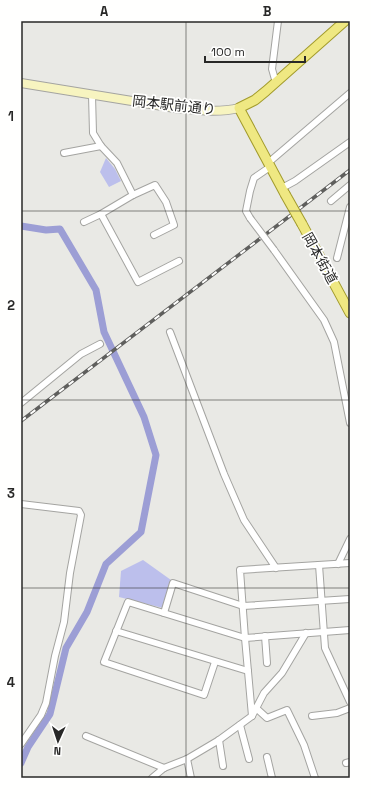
<svg xmlns="http://www.w3.org/2000/svg" width="371" height="799" font-family="'Space Grotesk','Noto Sans JP',sans-serif">
	<style>
		.green { fill: #bcbfec }
		.lines { fill: none; stroke-linecap: round; stroke-linejoin: round }
		.canal { stroke: #9c9ed5; stroke-width: 7 }
		.street-casing { stroke: #a4a4a1; stroke-width: 8 }
		.secondary-casing { stroke: #a4a4a1; stroke-width: 10 }
		.primary-casing { stroke: #a29b2c; stroke-width: 11 }
		.street { stroke: #fff; stroke-width: 6 }
		.secondary { stroke: #f7f4c0; stroke-width: 8 }
		.primary { stroke: #efe882; stroke-width: 9 }
		.rail-casing { stroke: #5f5f5d; stroke-width: 3.5 }
		.rail { stroke: #fffffe; stroke-width: 2; stroke-dasharray: 6; stroke-linecap: butt }
		.street-bridge-casing { stroke: #a4a4a1; stroke-width: 8; stroke-linecap: butt }
		.primary-bridge-casing { stroke: #a29b2c; stroke-width: 11; stroke-linecap: butt }
		.street-bridge { stroke: #fff; stroke-width: 6 }
		.primary-bridge { stroke: #efe882; stroke-width: 9 }
		.grid { fill: none; stroke: #282827; stroke-width: 1; stroke-opacity: 0.55 }
		.labels { text-anchor: middle; stroke-width: 3.5; stroke-linejoin: round; paint-order: stroke }
		.street-label { font-size: 14px; fill: #282827; stroke: #fffffe }
		.neatline { fill: none; stroke: #282827; stroke-width: 1.5 }
		.grid-label { font-size: 13px; text-anchor: middle; font-weight: bold; fill: #282827 }
	</style>
	<rect width="100%" height="100%" fill="#e9e9e5"/>
	<g class="green">
		<polygon points="106,158 115,169 121,181 109,187 100,172"/>
		<polygon points="143,560 171,580 163,608 119,597 121,571"/>
	</g>
	<g class="lines">
		<polyline class="canal" points="21,226 46,230 60,229 96,290 104,332 144,417 156,455 141,532 106,564 87,612 66,648 50,714 28,747 21,763"/>
		<g class="street-casing">
			<g id="street">
				<polyline points="276,83 272,69 278,21"/>
				<polyline points="92,95 93,133 101,146 117,163 133,195 101,214 138,282 179,261"/>
				<polyline points="64,153 101,146"/>
				<polyline points="268,163 350,93"/>
				<polyline points="282,188 295,181 350,142"/>
				<polyline points="133,195 155,185 166,202 174,225 154,235"/>
				<polyline points="331,201 350,185"/>
				<polyline points="250,218 246,211 250,191 254,178 270,167"/>
				<polyline points="84,222 101,214"/>
				<polyline points="274,250 324,320 334,342 350,423"/>
				<polyline points="337,258 350,207"/>
				<polyline points="170,332 224,474 244,520 276,568"/>
				<polyline points="21,403 81,354 100,344"/>
				<polyline points="21,504 79,511 81,515 70,573 64,622 55,656 46,703 41,715 21,744"/>
				<polyline points="338,564 350,539"/>
				<polyline points="319,565 325,648 350,702"/>
				<polyline points="164,613 173,583 243,606 350,599"/>
				<polyline points="116,631 248,671"/>
				<polyline points="265,636 267,663"/>
				<polyline points="215,662 204,695 104,662 128,602 245,638 350,630"/>
				<polyline points="256,708 267,718 287,710 304,745 315,778"/>
				<polyline points="252,716 245,638 240,570 350,563"/>
				<polyline points="312,716 337,713 350,708"/>
				<polyline points="240,725 249,759"/>
				<polyline points="86,736 164,768"/>
				<polyline points="219,740 223,766"/>
				<polyline points="267,757 272,778"/>
				<polyline points="187,759 191,778"/>
				<polyline points="346,763 350,762"/>
				<polyline points="152,778 164,768 187,759 219,740 252,716 264,693 282,673 306,633"/>
			</g>
		</g>
		<g class="secondary-casing">
			<path id="secondary" d="M21,83L175,108C196,110 218,113 239,108"/>
		</g>
		<g class="primary-casing">
			<g id="primary">
				<polyline points="285,194 239,108 255,100 266,91 345,21"/>
				<polyline points="302,224 350,313"/>
			</g>
		</g>
		<use href="#street" class="street"/>
		<use href="#secondary" class="secondary"/>
		<use href="#primary" class="primary"/>
		<g class="rail-casing">
			<polyline id="rail" points="21,421 350,170"/>
		</g>
		<use href="#rail" class="rail"/>
		<g class="street-bridge-casing">
			<polyline id="street-bridge" points="250,218 274,250"/>
		</g>
		<g class="primary-bridge-casing">
			<polyline id="primary-bridge" points="285,194 302,224"/>
		</g>
		<use href="#street-bridge" class="street-bridge"/>
		<use href="#primary-bridge" class="primary-bridge"/>
	</g>
	<path class="grid" d="M186,21V778M21,211H350M21,400H350M21,588H350"/>
	<g class="labels">
		<g class="street-label">
			<text transform="translate(174 105) rotate(6)" y="5">岡本駅前通り</text>
			<text transform="translate(320 258) rotate(61)" y="5">岡本街道</text>
		</g>
	</g>
	<rect width="371" height="799" fill="none" stroke="#fffffe" stroke-width="44"/>
	<g transform="translate(58 741) rotate(183)" stroke="#fffffe" stroke-width="3" paint-order="stroke">
	<path d="M0-3L7 15L0 10L-7 15Z" fill="#282827"/>
	<text y="-6" font-size="11" font-weight="bold" text-anchor="middle" fill="#282827">N</text>
	</g>
	<path d="M205 56v6h100v-6" fill="none" stroke="#282827" stroke-width="2"/>
	<text x="211" y="56" font-size="12" fill="#282827" stroke="#fffffe" stroke-width="3" paint-order="stroke">100 m</text>
	<rect x="22" y="22" width="327" height="755" class="neatline"/>
	<g class="grid-label">
		<text x="104" y="16">A</text>
		<text x="267" y="16">B</text>
		<text x="11" y="121">1</text>
		<text x="11" y="310">2</text>
		<text x="11" y="498">3</text>
		<text x="11" y="687">4</text>
	</g>
</svg>
